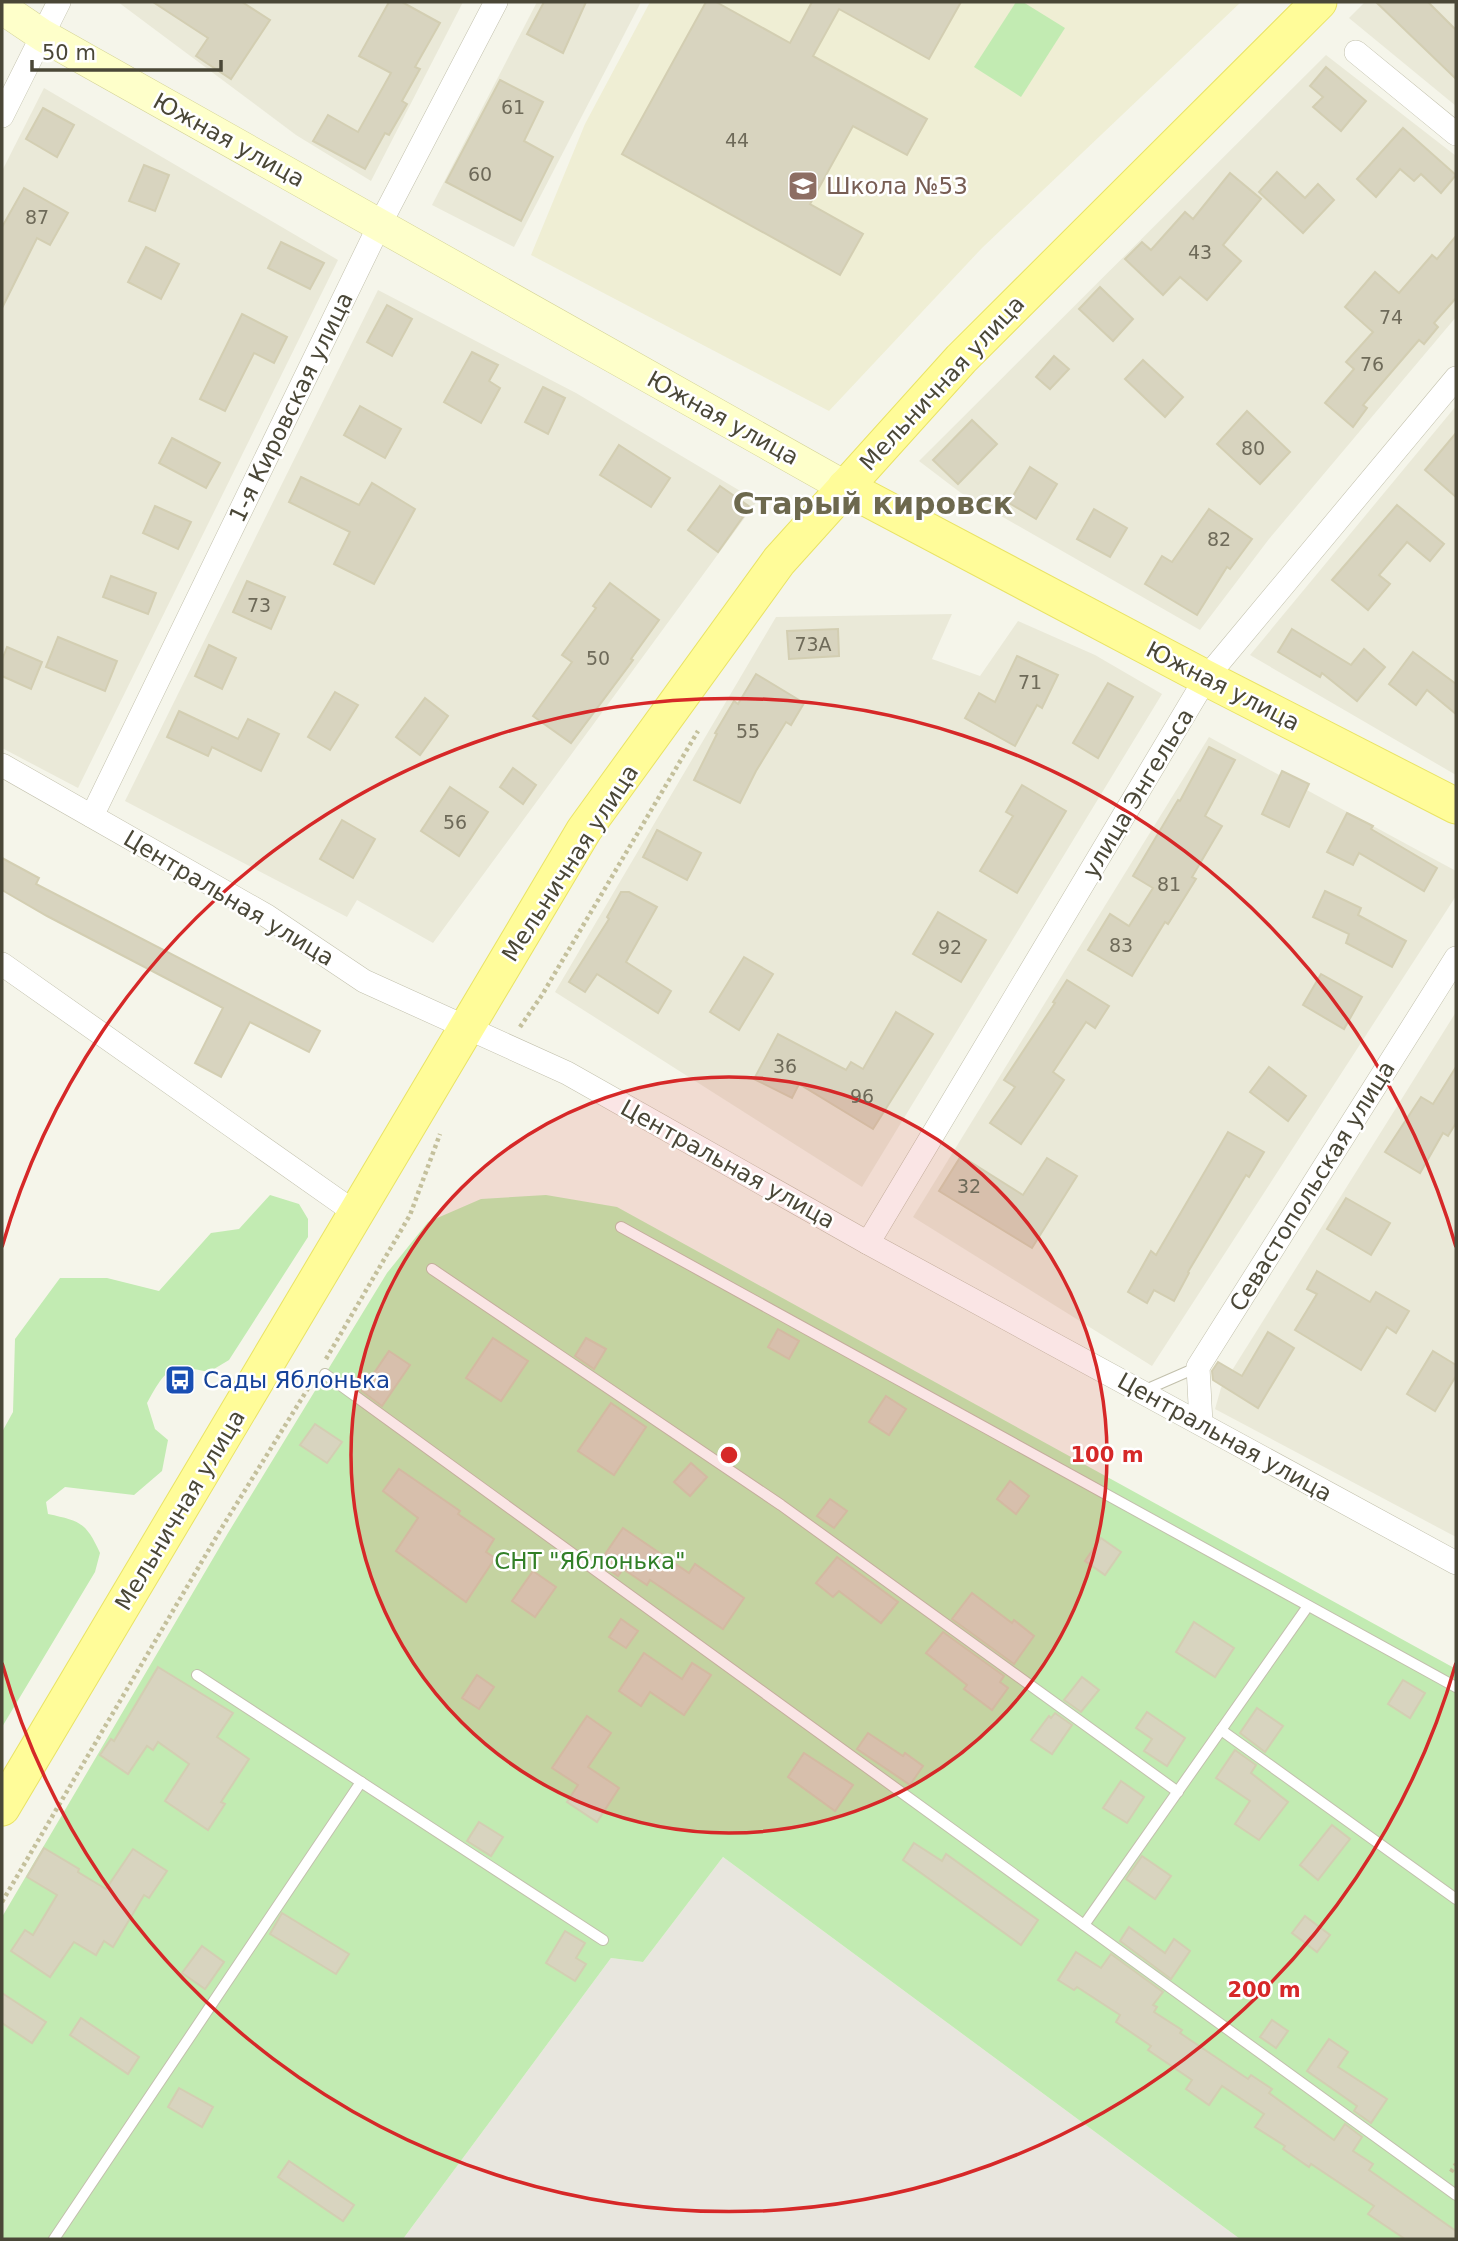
<svg xmlns="http://www.w3.org/2000/svg" width="1458" height="2241" font-family="'DejaVu Sans',sans-serif">
	<style>
		.residential { fill: #eae9d8 }
		.industrial { fill: #e8e6de }
		.education { fill: #efeed4 }
		.green { fill: #c2ebb2 }
		.building { fill: #d8d4bf; stroke: #d3ceb2; stroke-width: 2 }
		.lines { fill: none; stroke-linecap: round; stroke-linejoin: round }
		.lane-casing { stroke: #c2c0ac; stroke-width: 12 }
		.street-casing { stroke: #c2c0ac; stroke-width: 24 }
		.secondary-casing { stroke: #d4d396; stroke-width: 33 }
		.primary-casing { stroke: #e9e365; stroke-width: 37 }
		.path { stroke: #c4c09c; stroke-width: 4.5; stroke-dasharray: 3.5 3.5; stroke-linecap: butt }
		.lane { stroke: #fff; stroke-width: 10 }
		.street { stroke: #fff; stroke-width: 23 }
		.secondary { stroke: #feffca; stroke-width: 32 }
		.primary { stroke: #fffc99; stroke-width: 35 }
		.ring { fill: none; stroke: #d62828; stroke-width: 3.5 }
		.labels { text-anchor: middle; stroke-width: 5; stroke-linejoin: round; paint-order: stroke }
		.number-label { font-size: 19px; fill: #6e6a59 }
		.street-label { font-size: 23px; fill: #4a4737; stroke: #fff }
		.education-label { font-size: 23px; fill: #785e54; stroke: #fff; text-anchor: start }
		.transit-label { font-size: 23px; fill: #164399; stroke: #fff; text-anchor: start }
		.park-label { font-size: 23px; fill: #327f27; stroke: #fff }
		.district-label { font-size: 30px; font-weight: bold; fill: #6d694e; stroke: #fff }
		.centre { fill: #d62828; stroke: #fff; stroke-width: 3.5 }
		.ring-label { font-size: 21px; text-anchor: middle; font-weight: bold; fill: #d62828; stroke: #fff; stroke-width: 5; stroke-linejoin: round; paint-order: stroke }
	</style>
	<rect width="100%" height="100%" fill="#f5f5ea"/>
	<g class="residential">
		<polygon points="118,2 463,2 371,181 296,135"/>
		<polygon points="537,2 641,2 514,247 432,205"/>
		<polygon points="1365,2 1456,2 1456,106 1349,18"/>
		<polygon points="1326,55 1456,156 1456,317 1269,539 1200,630 961,493 919,461"/>
		<polygon points="44,88 338,260 78,788 2,748 2,171"/>
		<polygon points="378,290 576,393 757,501 433,943 357,900 347,917 125,801"/>
		<polygon points="1456,406 1456,775 1250,655"/>
		<polygon points="952,614 932,659 980,676 1018,621 1095,655 1162,694 862,1187 555,992 776,617"/>
		<polygon points="1209,737 1456,871 1456,896 1152,1366 913,1217"/>
		<polygon points="1456,1012 1456,1537 1215,1409 1221,1388"/>
	</g>
	<polygon class="industrial" points="723,1857 1240,2239 403,2239 611,1958 643,1962"/>
	<polygon class="education" points="650,2 1241,2 982,248 829,411 531,255 585,124"/>
	<g class="green">
		<polygon points="1016,2 1023,2 1065,28 1021,97 974,67"/>
		<path d="M270,1195L299,1204L308,1219V1237L229,1360L209,1372C169,1363 166,1369 147,1403L155,1429L168,1440L162,1471L134,1495L65,1487L46,1502L48,1514C80,1521 86,1522 100,1553L95,1572L2,1727V1432L13,1412L15,1339L60,1278H107L159,1291L211,1233L239,1229Z"/>
		<polygon points="546,1195 617,1207 1456,1669 1456,2239 1240,2239 723,1857 643,1962 611,1958 403,2239 2,2239 2,1917 228,1533 387,1273 428,1222 481,1199"/>
	</g>
	<g class="building">
		<polygon points="153,2 242,2 270,20 231,79 196,56 208,38"/>
		<polygon points="389,2 402,2 440,23 415,67 420,69 402,101 407,104 389,135 385,133 365,169 313,141 328,115 358,132 391,73 359,56"/>
		<polygon points="544,2 586,2 563,53 527,34"/>
		<polygon points="706,2 716,2 790,43 812,2 961,2 929,59 839,9 813,56 927,119 907,155 853,126 810,204 863,234 840,275 622,154"/>
		<polygon points="1376,2 1428,2 1456,30 1456,79"/>
		<polygon points="1326,67 1366,101 1341,131 1313,107 1323,97 1310,86"/>
		<polygon points="500,80 543,102 524,141 553,157 521,221 446,182"/>
		<polygon points="43,108 74,125 57,157 26,139"/>
		<polygon points="1403,128 1456,175 1441,193 1421,174 1414,181 1400,169 1376,197 1357,179"/>
		<polygon points="144,165 169,175 155,211 129,201"/>
		<polygon points="1277,172 1305,198 1318,184 1334,200 1303,233 1259,192"/>
		<polygon points="1230,173 1261,199 1223,245 1241,261 1207,300 1180,277 1163,295 1125,259 1142,242 1151,250 1185,212 1193,219"/>
		<polygon points="24,188 68,213 50,245 37,238 2,308 2,227"/>
		<polygon points="1456,236 1456,298 1434,323 1438,327 1424,344 1419,340 1363,405 1367,408 1353,427 1325,403 1354,369 1346,362 1373,332 1345,307 1375,272 1399,293 1432,255 1437,259"/>
		<polygon points="281,242 324,263 310,289 268,268"/>
		<polygon points="146,247 179,264 161,299 128,282"/>
		<polygon points="1100,287 1133,319 1113,341 1079,309"/>
		<polygon points="387,305 412,319 392,356 367,342"/>
		<polygon points="242,314 287,337 274,363 254,353 225,411 200,399"/>
		<polygon points="472,352 498,365 489,381 500,388 481,423 444,402"/>
		<polygon points="1054,356 1069,369 1050,389 1036,377"/>
		<polygon points="1143,360 1183,397 1165,417 1125,379"/>
		<polygon points="543,387 565,398 548,434 525,422"/>
		<polygon points="360,406 401,429 385,458 344,435"/>
		<polygon points="1247,411 1290,452 1260,484 1217,444"/>
		<polygon points="972,420 997,444 958,484 933,460"/>
		<polygon points="1456,433 1456,497 1425,470"/>
		<polygon points="172,438 220,463 206,488 159,463"/>
		<polygon points="619,445 670,478 651,507 600,475"/>
		<polygon points="1030,467 1057,484 1036,519 1009,503"/>
		<polygon points="301,477 359,505 372,483 415,509 374,584 334,564 350,532 289,502"/>
		<polygon points="720,486 750,507 718,552 688,530"/>
		<polygon points="1397,505 1444,544 1430,561 1407,542 1379,575 1390,584 1368,610 1332,580"/>
		<polygon points="155,506 191,522 178,549 143,533"/>
		<polygon points="1094,509 1127,528 1110,557 1077,539"/>
		<polygon points="1209,509 1252,539 1230,569 1227,567 1197,615 1145,584 1162,556 1172,562"/>
		<polygon points="111,576 156,593 148,614 103,597"/>
		<polygon points="247,581 285,597 271,629 233,612"/>
		<polygon points="610,583 659,620 631,659 633,660 571,743 533,716 572,662 562,655 596,608 593,606"/>
		<polygon points="838,629 839,656 789,659 787,631"/>
		<polygon points="1292,629 1351,665 1364,649 1385,667 1357,701 1322,673 1320,677 1278,652"/>
		<polygon points="58,637 117,661 105,691 46,667"/>
		<polygon points="209,645 236,658 222,689 195,676"/>
		<polygon points="7,647 42,662 31,689 2,676 2,660"/>
		<polygon points="1413,652 1456,684 1456,714 1427,690 1416,705 1389,684"/>
		<polygon points="1017,656 1058,675 1042,708 1037,705 1015,746 965,718 979,693 995,702"/>
		<polygon points="756,674 804,703 791,725 786,722 756,771 740,803 694,780 717,734 715,733 734,701 738,704"/>
		<polygon points="1108,683 1133,697 1098,758 1073,743"/>
		<polygon points="335,692 358,705 330,750 308,737"/>
		<polygon points="425,698 448,716 420,755 396,737"/>
		<polygon points="179,711 238,739 248,719 279,734 261,771 212,747 208,756 167,737"/>
		<polygon points="1209,747 1235,760 1205,816 1222,826 1192,877 1196,879 1168,924 1165,922 1132,976 1088,950 1110,914 1129,926 1153,888 1133,876 1178,800 1180,801"/>
		<polygon points="513,768 536,785 523,804 500,787"/>
		<polygon points="1282,771 1309,784 1289,827 1262,814"/>
		<polygon points="1022,785 1066,811 1017,893 980,871 1013,816 1006,812"/>
		<polygon points="450,787 488,812 459,856 421,831"/>
		<polygon points="1347,813 1373,826 1371,829 1437,868 1424,891 1359,853 1353,865 1327,852"/>
		<polygon points="342,820 375,839 353,878 320,859"/>
		<polygon points="657,830 701,853 687,880 643,857"/>
		<polygon points="2,858 39,878 36,884 320,1031 309,1052 250,1022 221,1077 195,1063 223,1008 47,916 2,890"/>
		<polygon points="1325,891 1361,908 1358,915 1406,941 1392,967 1346,943 1349,934 1313,917"/>
		<polygon points="621,892 629,892 657,907 626,962 671,991 658,1013 597,974 585,992 569,982 609,919 607,917"/>
		<polygon points="938,912 986,940 961,982 913,954"/>
		<polygon points="744,957 773,974 739,1030 710,1012"/>
		<polygon points="1321,974 1362,997 1344,1029 1303,1005"/>
		<polygon points="1067,980 1109,1006 1095,1028 1086,1022 1053,1072 1064,1080 1021,1144 990,1123 1015,1087 1004,1080 1055,1003 1053,1002"/>
		<polygon points="896,1012 933,1034 873,1129 799,1084 792,1098 754,1079 778,1034 846,1070 851,1062 863,1069"/>
		<polygon points="1269,1067 1306,1096 1288,1121 1250,1092"/>
		<polygon points="1456,1067 1456,1123 1448,1136 1443,1133 1420,1173 1385,1152 1421,1097 1433,1104"/>
		<polygon points="1228,1132 1264,1152 1249,1177 1246,1175 1188,1272 1189,1273 1174,1301 1154,1290 1147,1303 1128,1292 1151,1251 1156,1255"/>
		<polygon points="961,1156 1023,1195 1047,1158 1077,1176 1032,1248 939,1191"/>
		<polygon points="1346,1198 1390,1223 1371,1255 1327,1229"/>
		<polygon points="1317,1271 1370,1302 1376,1292 1409,1311 1396,1333 1387,1327 1361,1370 1295,1330 1317,1294 1307,1289"/>
		<polygon points="778,1329 799,1341 789,1359 768,1347"/>
		<polygon points="1268,1332 1294,1348 1258,1408 1213,1380 1212,1371 1218,1362 1242,1376"/>
		<polygon points="493,1338 528,1361 501,1401 466,1378"/>
		<polygon points="586,1338 606,1349 594,1369 575,1356"/>
		<polygon points="389,1351 410,1365 382,1406 362,1391"/>
		<polygon points="1433,1351 1456,1365 1456,1376 1435,1411 1407,1394"/>
		<polygon points="886,1396 906,1409 889,1435 869,1422"/>
		<polygon points="611,1403 646,1427 614,1475 578,1451"/>
		<polygon points="315,1424 342,1442 327,1463 300,1445"/>
		<polygon points="691,1463 707,1477 690,1496 674,1482"/>
		<polygon points="399,1469 460,1511 458,1514 494,1539 486,1552 495,1558 466,1602 396,1551 418,1518 383,1491"/>
		<polygon points="1010,1481 1029,1496 1016,1514 997,1499"/>
		<polygon points="830,1499 847,1511 834,1528 817,1516"/>
		<polygon points="623,1528 689,1573 695,1564 744,1598 723,1629 650,1580 647,1585 623,1569 618,1576 599,1563"/>
		<polygon points="1101,1538 1121,1552 1105,1575 1085,1561"/>
		<polygon points="837,1557 898,1602 881,1623 839,1591 833,1597 816,1583"/>
		<polygon points="533,1571 556,1587 535,1617 512,1601"/>
		<polygon points="972,1593 1012,1623 1014,1620 1034,1636 1014,1664 952,1619"/>
		<polygon points="621,1619 638,1631 626,1648 609,1637"/>
		<polygon points="1194,1622 1234,1648 1215,1677 1176,1652"/>
		<polygon points="943,1632 1004,1676 1000,1682 1008,1688 992,1710 964,1689 967,1685 926,1653"/>
		<polygon points="644,1653 682,1679 692,1663 711,1675 684,1715 650,1692 641,1706 619,1691"/>
		<polygon points="158,1667 233,1713 217,1737 249,1759 221,1802 225,1804 208,1830 165,1801 189,1764 158,1742 153,1750 147,1746 128,1774 100,1755 111,1739 114,1741"/>
		<polygon points="477,1675 494,1687 479,1709 462,1698"/>
		<polygon points="1082,1677 1099,1690 1081,1712 1064,1700"/>
		<polygon points="1403,1680 1425,1693 1410,1718 1388,1704"/>
		<polygon points="1257,1708 1283,1726 1265,1752 1240,1733"/>
		<polygon points="1147,1712 1185,1738 1167,1766 1144,1751 1152,1739 1136,1728"/>
		<polygon points="1055,1713 1072,1725 1052,1754 1031,1740 1049,1716 1051,1718"/>
		<polygon points="587,1716 611,1733 588,1767 619,1788 597,1822 567,1802 578,1785 552,1768"/>
		<polygon points="868,1733 903,1756 905,1753 923,1766 910,1785 857,1749"/>
		<polygon points="1235,1750 1256,1765 1251,1773 1288,1802 1259,1840 1235,1824 1250,1801 1216,1778"/>
		<polygon points="804,1753 853,1785 835,1811 788,1777"/>
		<polygon points="1121,1781 1144,1797 1127,1823 1103,1808"/>
		<polygon points="479,1822 503,1837 491,1856 467,1841"/>
		<polygon points="1332,1825 1350,1839 1318,1880 1300,1865"/>
		<polygon points="914,1843 942,1861 946,1854 1038,1920 1021,1945 903,1860"/>
		<polygon points="44,1848 79,1869 78,1872 106,1889 133,1849 167,1871 149,1898 144,1895 113,1947 104,1941 96,1955 74,1942 50,1977 11,1951 25,1930 33,1935 57,1895 27,1877"/>
		<polygon points="1142,1856 1171,1876 1155,1899 1126,1879"/>
		<polygon points="282,1913 349,1954 336,1974 270,1934"/>
		<polygon points="1305,1916 1330,1935 1317,1952 1292,1933"/>
		<polygon points="1129,1927 1165,1953 1174,1939 1190,1951 1171,1979 1120,1941"/>
		<polygon points="565,1931 585,1943 576,1958 586,1964 575,1981 546,1963"/>
		<polygon points="202,1946 224,1962 205,1989 182,1973"/>
		<polygon points="1076,1952 1101,1968 1111,1954 1163,1992 1153,2005 1157,2007 1154,2012 1182,2030 1180,2033 1248,2079 1251,2075 1272,2089 1269,2093 1334,2140 1345,2124 1362,2137 1353,2151 1373,2164 1369,2170 1456,2231 1456,2239 1405,2239 1368,2214 1374,2206 1311,2164 1309,2167 1283,2149 1285,2146 1255,2127 1264,2114 1222,2086 1209,2105 1186,2089 1192,2080 1148,2050 1151,2046 1116,2022 1120,2015 1077,1987 1074,1990 1058,1980"/>
		<polygon points="2,1993 46,2022 32,2043 2,2023"/>
		<polygon points="81,2018 139,2057 128,2074 70,2035"/>
		<polygon points="1272,2020 1288,2031 1276,2048 1260,2037"/>
		<polygon points="1329,2039 1348,2052 1338,2067 1387,2099 1371,2123 1354,2111 1357,2106 1307,2071"/>
		<polygon points="179,2088 213,2107 202,2127 168,2107"/>
		<polygon points="289,2161 354,2205 343,2221 278,2177"/>
	</g>
	<g class="lines">
		<g class="lane-casing">
			<g id="lane">
				<polyline points="621,1227 1456,1687"/>
				<polyline points="432,1269 781,1505 1178,1792"/>
				<polyline points="325,1374 1456,2195"/>
				<polyline points="1143,1391 1198,1367"/>
				<polyline points="197,1675 603,1940"/>
				<polyline points="1221,1730 1456,1899"/>
				<polyline points="1084,1925 1308,1606"/>
				<polyline points="54,2239 361,1782"/>
			</g>
		</g>
		<g class="street-casing">
			<g id="street">
				<polyline points="1356,52 1456,134"/>
				<polyline points="2,116 59,2"/>
				<polyline points="2,765 267,916 364,981 567,1073 868,1243 1456,1563"/>
				<polyline points="92,816 380,224 496,2"/>
				<polyline points="2,964 357,1214"/>
				<polyline points="868,1243 1206,678 1456,378"/>
				<polyline points="1201,1423 1198,1367 1456,958"/>
			</g>
		</g>
		<g class="secondary-casing">
			<polyline id="secondary" points="2,8 42,35 845,487"/>
		</g>
		<g class="primary-casing">
			<g id="primary">
				<polyline points="845,487 1206,678 1456,806"/>
				<polyline points="2,1808 584,830 779,561 961,359 1319,2"/>
			</g>
		</g>
		<g class="path">
			<polyline points="520,1027 542,995 698,731"/>
			<polyline points="326,1359 410,1215 440,1134"/>
			<polyline points="2,1902 221,1529 312,1382"/>
			<polyline points="1451,2172 1456,2164"/>
		</g>
		<use href="#lane" class="lane"/>
		<use href="#street" class="street"/>
		<use href="#secondary" class="secondary"/>
		<use href="#primary" class="primary"/>
	</g>
	<circle cx="729" cy="1455" r="378" fill="#d62828" fill-opacity=".12"/>
	<g class="ring">
		<circle cx="729" cy="1455" r="378"/>
		<path d="M1456 1663A756 756 0 0 1 2 1663M2 1247A756 756 0 0 1 1456 1247"/>
	</g>
	<defs>
		<g id="school-square" transform="scale(1.575)"><rect x="-9" y="-9" width="18" height="18" rx="4" fill="#8d6e63" stroke="#fff"/><path d="M0-5L7-2L0 1L-7-2ZM-4 1L0 2.5L4 1V4Q0 6-4 4Z" fill="#fff"/></g>
		<g id="bus-square" transform="scale(1.575)"><rect x="-9" y="-9" width="18" height="18" rx="4" fill="#1a4fb4" stroke="#fff"/><path d="M-5-6H5V4H4V6H2V4H-2V6H-4V4H-5ZM-3.5-4V0h7V-4ZM-3.5 1.2v1.5H-2V1.2ZM2 1.2v1.5H3.5V1.2Z" fill="#fff"/></g>
	</defs>
	<g fill-rule="evenodd">
		<use href="#school-square" x="803" y="186"/>
		<use href="#bus-square" x="180" y="1380"/>
	</g>
	<g class="labels">
		<g class="number-label">
			<text x="513" y="114">61</text>
			<text x="737" y="147">44</text>
			<text x="480" y="181">60</text>
			<text x="37" y="224">87</text>
			<text x="1200" y="259">43</text>
			<text x="1391" y="324">74</text>
			<text x="1372" y="371">76</text>
			<text x="1253" y="455">80</text>
			<text x="1219" y="546">82</text>
			<text x="259" y="612">73</text>
			<text x="813" y="651">73А</text>
			<text x="598" y="665">50</text>
			<text x="1030" y="689">71</text>
			<text x="748" y="738">55</text>
			<text x="455" y="829">56</text>
			<text x="1169" y="891">81</text>
			<text x="1121" y="952">83</text>
			<text x="950" y="954">92</text>
			<text x="785" y="1073">36</text>
			<text x="862" y="1103">96</text>
			<text x="969" y="1193">32</text>
		</g>
		<g class="street-label">
			<text transform="translate(229 140) rotate(29)" y="8">Южная улица</text>
			<text transform="translate(942 383) rotate(-47)" y="8">Мельничная улица</text>
			<text transform="translate(291 407) rotate(-64)" y="8">1-я Кировская улица</text>
			<text transform="translate(723 418) rotate(29)" y="8">Южная улица</text>
			<text transform="translate(1223 686) rotate(27)" y="8">Южная улица</text>
			<text transform="translate(1138 793) rotate(-59)" y="8">улица Энгельса</text>
			<text transform="translate(570 863) rotate(-57)" y="8">Мельничная улица</text>
			<text transform="translate(229 898) rotate(31)" y="8">Центральная улица</text>
			<text transform="translate(728 1164) rotate(29)" y="8">Центральная улица</text>
			<text transform="translate(1312 1186) rotate(-58)" y="8">Севастопольская улица</text>
			<text transform="translate(1225 1437) rotate(29)" y="8">Центральная улица</text>
			<text transform="translate(180 1510) rotate(-59)" y="8">Мельничная улица</text>
		</g>
		<g class="education-label">
			<text x="826" y="194">Школа №53</text>
		</g>
		<g class="transit-label">
			<text x="203" y="1388">Сады Яблонька</text>
		</g>
		<g class="park-label">
			<text x="590" y="1569">СНТ "Яблонька"</text>
		</g>
		<g class="district-label">
			<text x="873" y="514">Старый кировск</text>
		</g>
	</g>
	<circle cx="729" cy="1455" r="10" class="centre"/>
	<g class="ring-label">
		<text x="1107" y="1462">100 m</text>
		<text x="1264" y="1997">200 m</text>
	</g>
	<rect width="1458" height="2241" fill="none" stroke="#4a4737" stroke-width="7"/>
	<path d="M32 60v10h189v-10" fill="none" stroke="#4a4737" stroke-width="3.5"/>
	<text x="42" y="60" font-size="21" fill="#4a4737" stroke="#ffffff" stroke-width="5" paint-order="stroke">50 m</text>
</svg>
